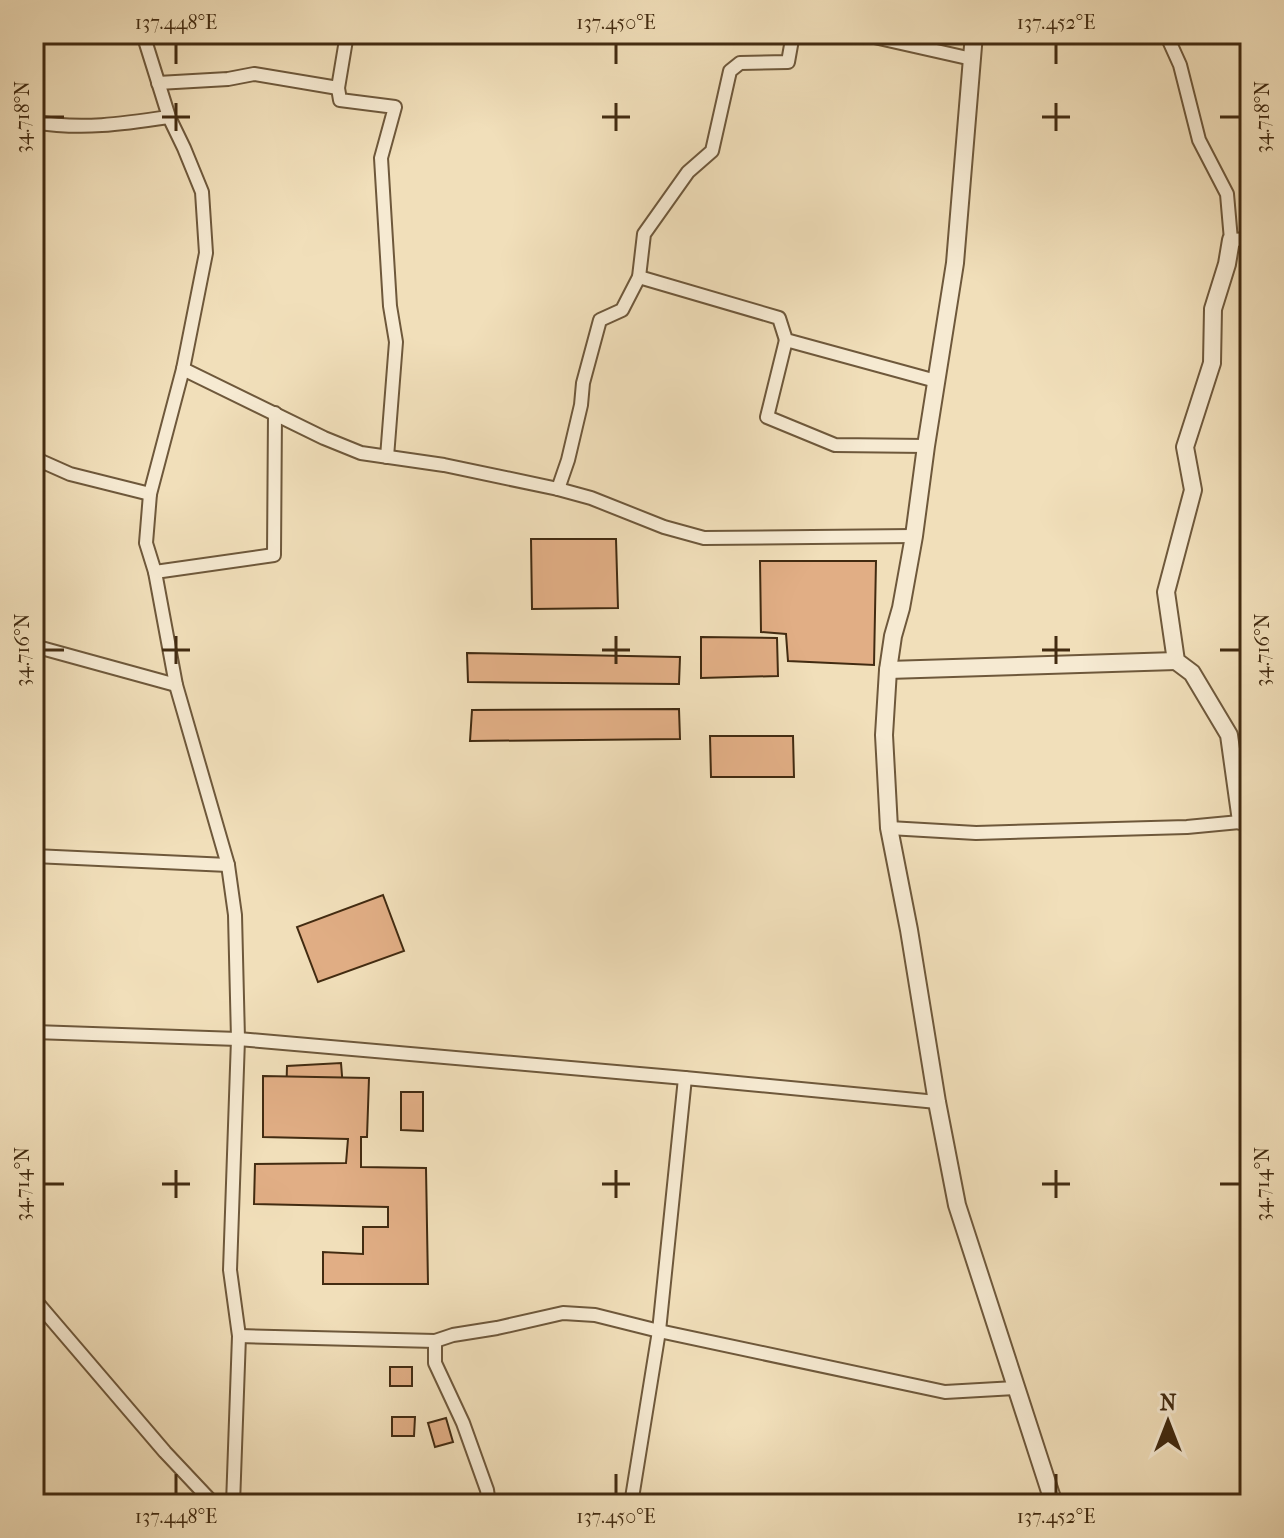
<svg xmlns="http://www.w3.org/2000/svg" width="1284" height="1538" font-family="'IM FELL French Canon',serif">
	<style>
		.building { fill: #e1ae85; stroke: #422b11; stroke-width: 2 }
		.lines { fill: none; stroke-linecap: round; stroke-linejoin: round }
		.minor-casing { stroke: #6e583b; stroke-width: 16 }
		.tertiary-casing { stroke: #6e583b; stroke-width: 20 }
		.minor { stroke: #f6ead2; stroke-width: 12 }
		.tertiary { stroke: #f6ead2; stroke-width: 16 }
		.ticks { fill: none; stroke: #422b11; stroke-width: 3 }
		.neatline { fill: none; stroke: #422b11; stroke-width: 3 }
		.ticks-label { font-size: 20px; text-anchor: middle; fill: #422b11 }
	</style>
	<rect width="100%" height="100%" fill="#f1dfba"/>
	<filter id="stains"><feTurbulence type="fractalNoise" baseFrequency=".0025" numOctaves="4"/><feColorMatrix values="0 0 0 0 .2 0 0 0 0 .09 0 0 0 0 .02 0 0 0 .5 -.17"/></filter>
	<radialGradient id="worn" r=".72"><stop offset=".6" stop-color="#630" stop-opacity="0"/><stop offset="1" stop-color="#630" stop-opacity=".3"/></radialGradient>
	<g class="building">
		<polygon points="531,539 616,539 618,608 532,609"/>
		<polygon points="760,561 876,561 874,665 788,661 786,634 761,632"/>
		<polygon points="701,637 777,638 778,676 701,678"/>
		<polygon points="467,653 680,657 679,684 468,682"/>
		<polygon points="679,709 680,739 470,741 472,710"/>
		<polygon points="710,736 793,736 794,777 711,777"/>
		<polygon points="383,895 404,951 318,982 297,927"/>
		<polygon points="341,1063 344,1101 286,1103 287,1066"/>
		<polygon points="263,1076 369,1078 367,1137 361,1137 361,1167 426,1168 428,1284 323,1284 323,1252 363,1254 363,1227 388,1227 388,1207 254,1204 255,1164 346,1163 348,1139 263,1137"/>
		<polygon points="401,1092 423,1092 423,1131 401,1130"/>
		<rect x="390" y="1367" width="22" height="19"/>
		<polygon points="392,1417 415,1417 414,1436 392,1436"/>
		<polygon points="446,1418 453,1442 435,1447 428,1423"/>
	</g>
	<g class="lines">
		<g class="minor-casing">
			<g id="minor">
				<polyline points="143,34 169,117 184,148 202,192 206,253 183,369 150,494 146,543 155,572 176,685 228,865 235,915 238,1039 230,1270 239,1336 233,1504"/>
				<polyline points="347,34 338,88 340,100 395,107 381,158 390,306 396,342 387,457"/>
				<polyline points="861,34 972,59"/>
				<polyline points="1166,34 1180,65 1199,140 1227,194 1231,240 1250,239"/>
				<polyline points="158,83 228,79 254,74 338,88"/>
				<path d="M34,122C82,130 122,124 169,117"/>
				<polyline points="639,277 779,318 786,340 936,381"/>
				<polyline points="786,340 767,417 835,445 926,446"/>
				<polyline points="183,369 324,438 361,453 444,465 558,489 591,498 664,527 704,538 914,536"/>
				<polyline points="34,458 70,474 150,494"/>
				<polyline points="558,489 568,460 581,405 583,383 600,320 622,310 639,277 644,234 688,172 712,151 730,71 740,63 788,62 793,34"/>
				<polyline points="155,572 274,555 275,413"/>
				<polyline points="34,646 176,685"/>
				<polyline points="889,828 976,833 1187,827 1250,821"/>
				<polyline points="34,856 228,865"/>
				<polyline points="34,1032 238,1039 685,1078 937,1102"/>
				<polyline points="34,1299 165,1452 214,1504"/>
				<polyline points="239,1336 435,1341 453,1335 497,1328 563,1313 595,1315 659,1331 945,1392 1015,1388"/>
				<polyline points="435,1341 435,1363 463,1423 487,1490 489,1504"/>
				<polyline points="631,1504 659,1331 685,1078"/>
			</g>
		</g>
		<g class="tertiary-casing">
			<g id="tertiary">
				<polyline points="974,34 955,263 926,446 914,536 901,608 893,636 888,670 884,735 889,828 909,930 937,1102 957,1205 1054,1504"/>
				<polyline points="1231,240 1227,264 1213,309 1212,363 1185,447 1193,490 1166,592 1176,661 1192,673 1229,735 1241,821"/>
				<polyline points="888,670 1176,661"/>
			</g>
		</g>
		<use href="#minor" class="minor"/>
		<use href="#tertiary" class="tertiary"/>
	</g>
	<path class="ticks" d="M176,44V64M616,44V64M1056,44V64M176,103V131M616,103V131M1056,103V131M44,117H64M162,117H190M602,117H630M1042,117H1070M1220,117H1240M176,636V664M616,636V664M1056,636V664M44,650H64M162,650H190M602,650H630M1042,650H1070M1220,650H1240M176,1170V1198M616,1170V1198M1056,1170V1198M44,1184H64M162,1184H190M602,1184H630M1042,1184H1070M1220,1184H1240M176,1474V1494M616,1474V1494M1056,1474V1494"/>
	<rect width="1284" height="1538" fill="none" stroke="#f1dfba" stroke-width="88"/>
	<g transform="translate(1168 1422)" stroke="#f6ead2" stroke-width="6" paint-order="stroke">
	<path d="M0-6L14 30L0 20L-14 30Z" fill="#422b11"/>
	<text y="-12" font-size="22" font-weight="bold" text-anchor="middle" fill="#422b11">N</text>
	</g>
	<rect x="44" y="44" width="1196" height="1450" class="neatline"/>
	<g class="ticks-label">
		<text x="176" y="29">137.448°E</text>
		<text x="616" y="29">137.450°E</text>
		<text x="1056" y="29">137.452°E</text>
		<text transform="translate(22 117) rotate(-90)" y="7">34.718°N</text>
		<text transform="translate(1262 117) rotate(-90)" y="7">34.718°N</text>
		<text transform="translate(22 650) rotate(-90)" y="7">34.716°N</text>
		<text transform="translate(1262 650) rotate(-90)" y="7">34.716°N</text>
		<text transform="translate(22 1184) rotate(-90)" y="7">34.714°N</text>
		<text transform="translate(1262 1184) rotate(-90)" y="7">34.714°N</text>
		<text x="176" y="1523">137.448°E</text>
		<text x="616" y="1523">137.450°E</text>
		<text x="1056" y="1523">137.452°E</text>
	</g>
	<rect width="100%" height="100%" filter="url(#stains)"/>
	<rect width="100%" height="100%" fill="url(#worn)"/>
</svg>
